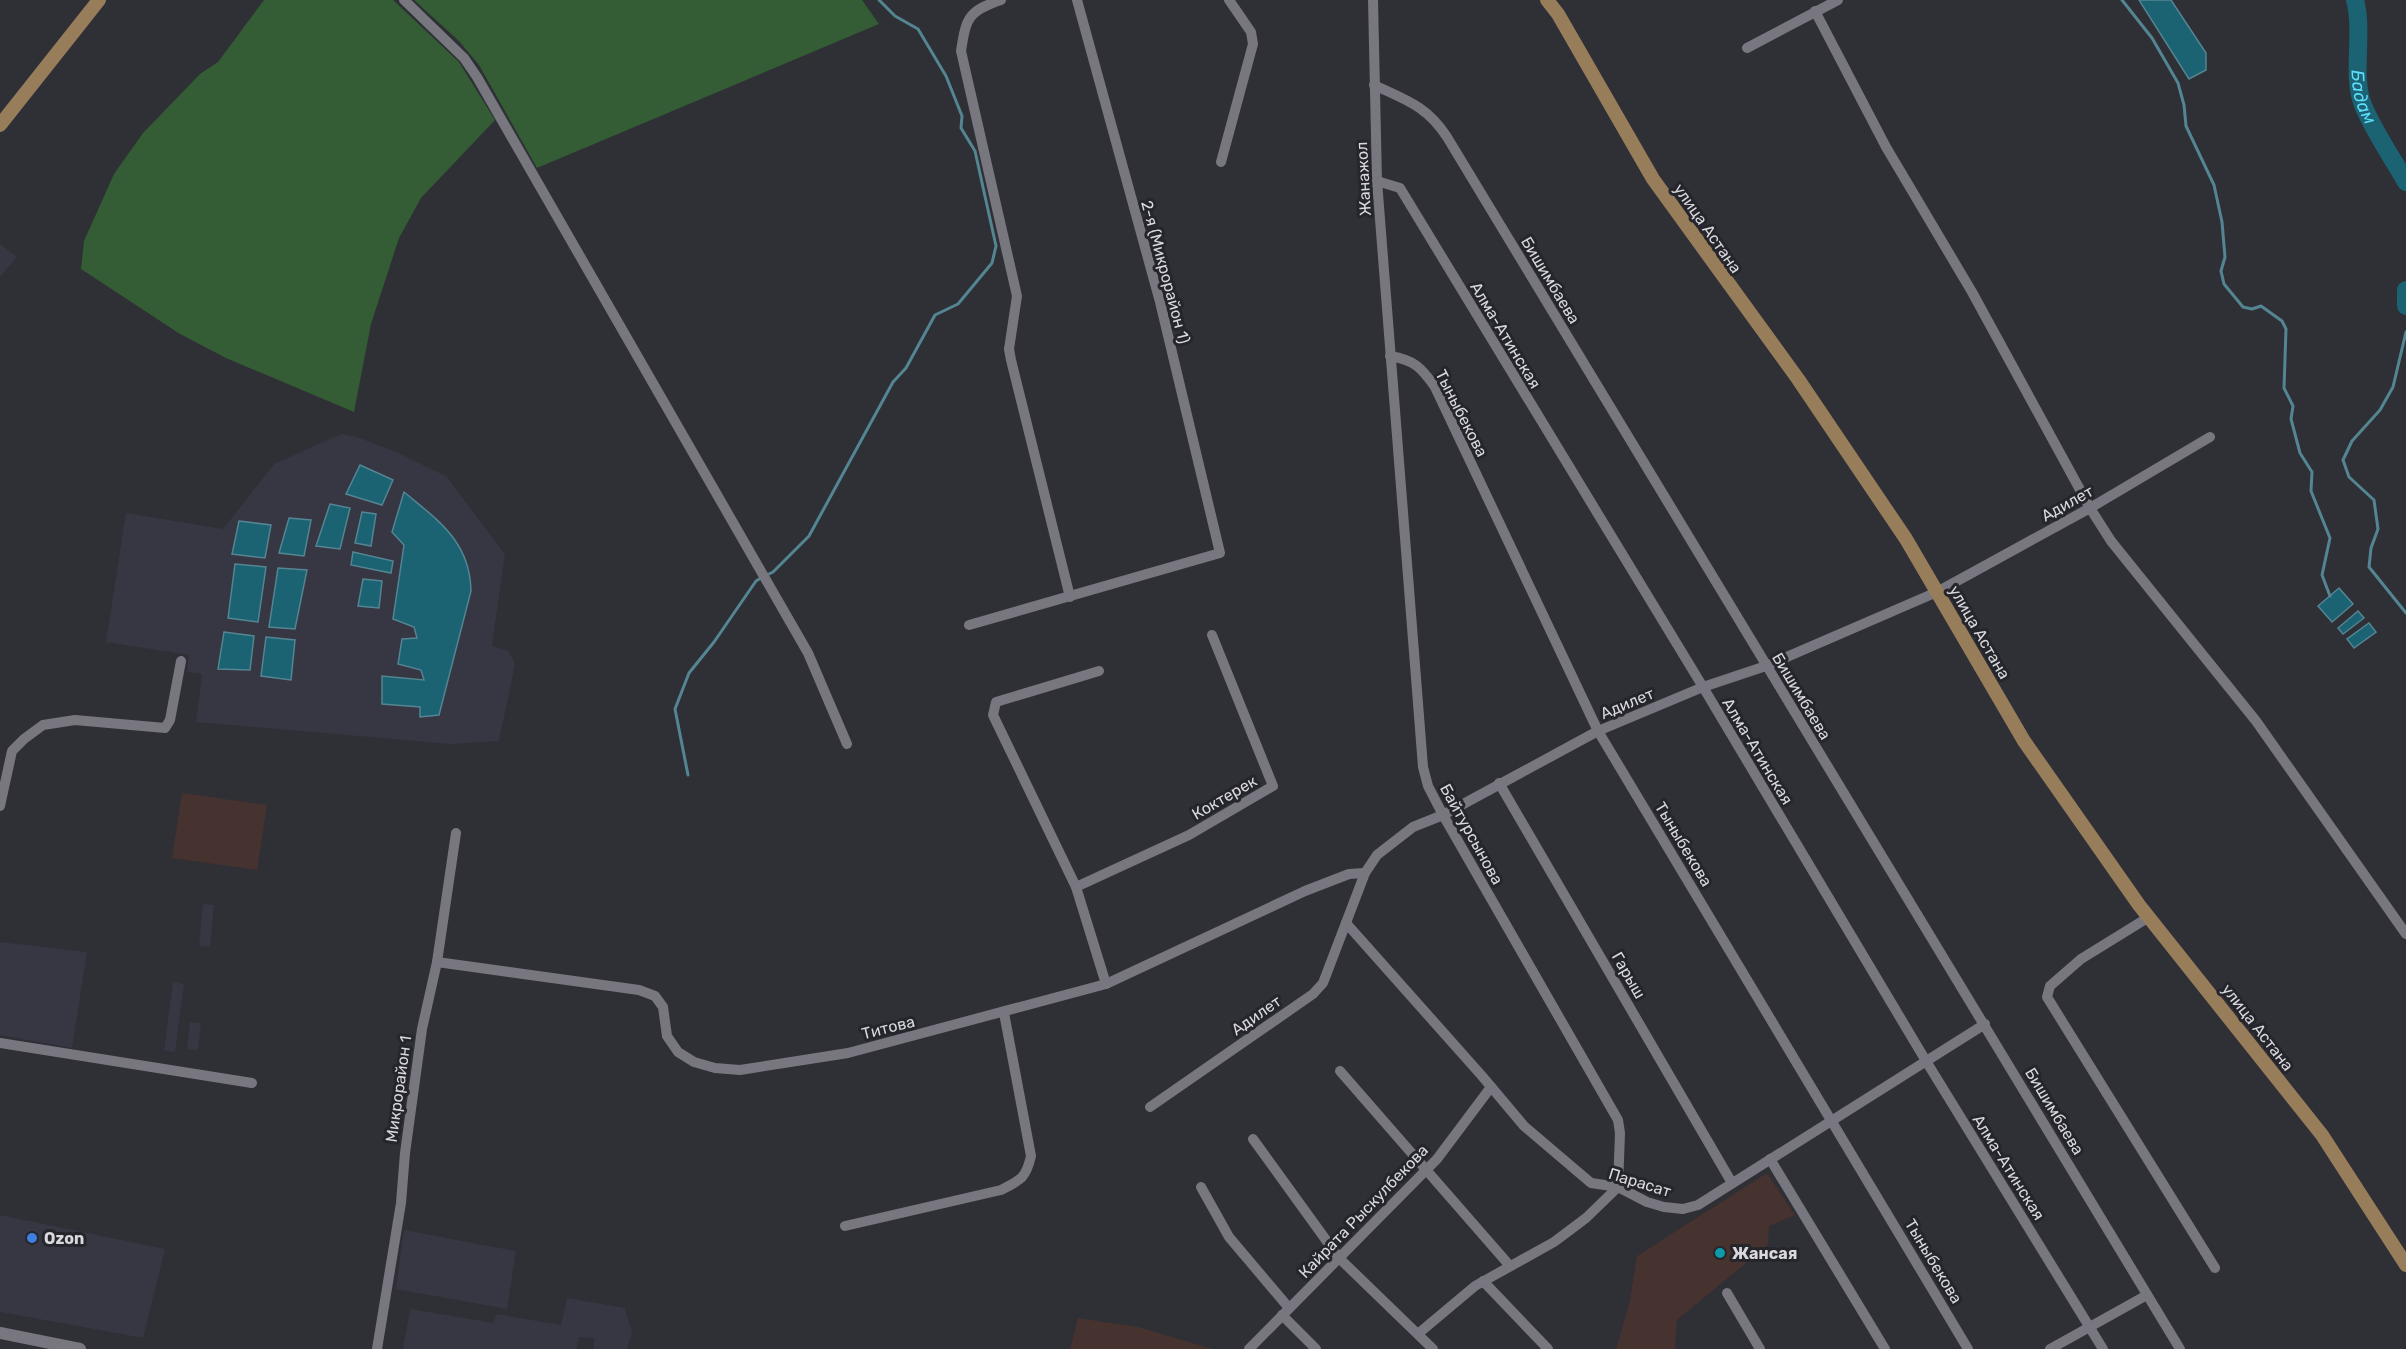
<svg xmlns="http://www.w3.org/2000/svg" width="2406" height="1349" font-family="Rubik,sans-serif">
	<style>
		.commercial { fill: #46322e }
		.built { fill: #373643 }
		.green { fill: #345c35 }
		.water { fill: #1b6272; stroke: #548592; stroke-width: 1.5 }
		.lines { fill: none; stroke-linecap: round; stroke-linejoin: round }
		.stream { stroke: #548592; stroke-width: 3 }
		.river { stroke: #1b6272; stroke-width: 18 }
		.minor { stroke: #787780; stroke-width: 10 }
		.tertiary { stroke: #787780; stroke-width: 12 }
		.secondary { stroke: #987d5a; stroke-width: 14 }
		.shop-dot { fill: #3f7fe0; stroke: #25252c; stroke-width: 2 }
		.culture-dot { fill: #0f9aa8; stroke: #25252c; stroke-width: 2 }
		.labels { text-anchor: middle; stroke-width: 6; stroke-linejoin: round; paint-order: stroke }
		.street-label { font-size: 16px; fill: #d8d8dd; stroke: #25252c }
		.poi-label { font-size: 16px; font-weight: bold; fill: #d8d8dd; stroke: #25252c; text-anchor: start }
		.water-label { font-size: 18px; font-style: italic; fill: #5edefc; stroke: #25252c }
	</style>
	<rect width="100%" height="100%" fill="#2f2f36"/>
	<g class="commercial">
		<polygon points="182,793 267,805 257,870 172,858"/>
		<polygon points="1767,1173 1795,1215 1769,1226 1768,1245 1677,1320 1675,1349 1616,1349 1630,1300 1637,1256"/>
		<polygon points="1078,1318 1138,1327 1213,1349 1070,1349"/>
	</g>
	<g class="built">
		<polygon points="0,244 17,257 0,277"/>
		<polygon points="341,434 357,437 396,452 446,476 505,554 492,646 509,651 515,664 499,741 451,744 196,722 202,674 187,672 189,655 106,642 126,513 223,529 274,464"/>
		<polygon points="203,904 214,905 210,947 199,946"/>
		<polygon points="0,942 87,952 72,1048 0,1035"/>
		<polygon points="173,982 184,984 175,1052 164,1051"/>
		<polygon points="190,1022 201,1023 198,1050 187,1049"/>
		<polygon points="0,1215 165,1249 143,1338 0,1312"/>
		<polygon points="404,1230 516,1251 507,1309 396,1289"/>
		<polygon points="567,1298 625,1308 632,1333 627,1349 594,1349 594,1338 579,1337 577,1349 403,1349 410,1309 494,1323 496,1314 561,1325"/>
	</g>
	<g class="green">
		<polygon points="264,0 393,0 459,62 495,120 421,198 399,238 371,324 354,412 226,358 180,334 81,269 84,241 114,174 143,133 200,74 218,62"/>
		<polygon points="414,0 862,0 879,24 537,168 479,65 459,41"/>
	</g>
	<g class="water">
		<polygon points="2139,0 2171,0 2206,53 2206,70 2189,79"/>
		<polygon points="360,465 393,480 382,505 346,494"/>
		<path d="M404,492C439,521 470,542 471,591L439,715L420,717V707L382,704V676L424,680L421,670L398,664L402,639L417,638L414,627L393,619L404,545L392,532Z"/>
		<polygon points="330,504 350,508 340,549 316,546"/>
		<polygon points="362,512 376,514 371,546 355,543"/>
		<polygon points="289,518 311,520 304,556 279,553"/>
		<polygon points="239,521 271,525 265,558 232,554"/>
		<polygon points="353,552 393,561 391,573 351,565"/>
		<polygon points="235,564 266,567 258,622 228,618"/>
		<polygon points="278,568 307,570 295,629 269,627"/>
		<polygon points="363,579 382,581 379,608 358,606"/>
		<polygon points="2339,588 2353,604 2332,622 2318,606"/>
		<polygon points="2358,611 2364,618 2343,634 2338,628"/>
		<polygon points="2369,623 2376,632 2354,648 2347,639"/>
		<polygon points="224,632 254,636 250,670 218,669"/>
		<polygon points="266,637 295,640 291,680 261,676"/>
	</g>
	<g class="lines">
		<g class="stream">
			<polyline points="2122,0 2152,38 2178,83 2184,105 2186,126 2214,185 2222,222 2225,257 2221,271 2224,284 2243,307 2252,309 2261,306 2282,321 2286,329 2284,388 2293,406 2291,419 2300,453 2312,472 2311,491 2330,538 2322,575 2330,596"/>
			<polyline points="2406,332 2393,387 2380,410 2352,441 2343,460 2349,477 2374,500 2378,529 2371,548 2369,567 2406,613"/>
			<polyline points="767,575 773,572 809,536 893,382 906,368 935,315 958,304 992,263 996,246 975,151 961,128 962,116 946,76 918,29 895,16 879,0"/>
			<polyline points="688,775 675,709 689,673 714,642 756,581 761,578"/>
		</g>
		<g class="river">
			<path id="s1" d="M2355,0C2364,33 2351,75 2363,105C2372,128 2393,159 2406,182"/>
			<polyline points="2406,290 2406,306"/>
		</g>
		<g class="minor">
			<polyline points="404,0 464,58 477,77 808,653 847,744"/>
			<path d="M1001,0C968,11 966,18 961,51L1017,296L1009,349L1011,360L1070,597"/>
			<polyline points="1373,0 1377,181 1423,767 1428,786 1443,815 1618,1120 1620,1133 1618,1187"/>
			<polyline points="1815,11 1886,147 1972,292 2090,508 2111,541 2256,721 2406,934"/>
			<polyline points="1747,48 1838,0"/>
			<path d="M1374,85C1406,100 1427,106 1447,137L2180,1349"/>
			<polyline points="1221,162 1253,44 1251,32 1229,0"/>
			<polyline points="1377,181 1400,188 1703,687 1926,1061 2103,1349"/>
			<path d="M1390,356C1414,360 1421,367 1435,387L1598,731L1968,1349"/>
			<polyline points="969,625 1220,553 1160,302 1077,0"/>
			<polyline points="1099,671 996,702 993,715 1076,887 1106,984"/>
			<polyline points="1499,783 1732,1183"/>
			<polyline points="0,806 12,751 24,739 43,725 75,720 165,728 170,720 181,661"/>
			<polyline points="1076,887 1189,835 1273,786 1212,635"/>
			<polyline points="2149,917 2081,959 2050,986 2047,997 2215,1268"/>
			<polyline points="1346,923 1482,1076 1524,1126 1591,1183 1618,1187 1647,1202 1664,1207 1683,1209 1698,1205 1985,1024"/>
			<polyline points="437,962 639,990 655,996 663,1007 667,1036 678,1052 694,1062 715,1068 740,1070 848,1053 1106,984 1305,891 1349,874 1365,873"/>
			<polyline points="0,1043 252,1083"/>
			<polyline points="1340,1071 1510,1266"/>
			<polyline points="1150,1107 1313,994 1323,983 1365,873 1377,855 1413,827 1443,815 1598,731 1703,687 1766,666 1937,592 2090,508 2210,437"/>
			<polyline points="1253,1139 1339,1258 1433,1349"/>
			<polyline points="1770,1159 1885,1349"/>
			<polyline points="1201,1187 1229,1237 1289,1308"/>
			<path d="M845,1226L1001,1190C1021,1180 1026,1178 1031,1156L1004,1013"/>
			<polyline points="1483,1281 1548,1349"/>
			<polyline points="1727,1293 1760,1349"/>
			<polyline points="1282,1315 1316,1349"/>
			<polyline points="1419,1333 1475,1286 1554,1242 1586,1218 1618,1187"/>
			<polyline points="377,1349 401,1203 405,1153 422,1029 437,962 456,833"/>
			<polyline points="1249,1349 1437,1159 1491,1087"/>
			<polyline points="2050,1349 2147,1295"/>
		</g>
		<polyline class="tertiary" points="0,1333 80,1349"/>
		<g class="secondary">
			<polyline points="1547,0 1558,14 1653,179 1798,379 1906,539 2024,741 2139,905 2322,1135 2406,1265"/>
			<polyline points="0,125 99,0"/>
		</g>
	</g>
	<circle class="shop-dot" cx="32" cy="1238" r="6"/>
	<circle class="culture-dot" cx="1720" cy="1253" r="6"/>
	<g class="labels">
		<g class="street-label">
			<text transform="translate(1363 179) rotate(-93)" y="6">Жанажол</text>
			<text transform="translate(1708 228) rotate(55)" y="6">улица Астана</text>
			<text transform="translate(1166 272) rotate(75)" y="6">2-я (Микрорайон 1)</text>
			<text transform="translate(1551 280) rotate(59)" y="6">Бишимбаева</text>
			<text transform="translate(1506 335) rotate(59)" y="6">Алма-Атинская</text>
			<text transform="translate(1462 413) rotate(63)" y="6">Тыныбекова</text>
			<text transform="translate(2067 503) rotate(-29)" y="6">Адилет</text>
			<text transform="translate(1980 632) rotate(60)" y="6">улица Астана</text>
			<text transform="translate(1802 696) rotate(59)" y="6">Бишимбаева</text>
			<text transform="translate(1627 703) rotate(-23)" y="6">Адилет</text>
			<text transform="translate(1758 751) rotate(59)" y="6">Алма-Атинская</text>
			<text transform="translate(1224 797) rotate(-30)" y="6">Коктерек</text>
			<text transform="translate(1472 834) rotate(61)" y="6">Байтурсынова</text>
			<text transform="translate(1684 844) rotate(59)" y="6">Тыныбекова</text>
			<text transform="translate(1629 975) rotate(60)" y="6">Гарыш</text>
			<text transform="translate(1256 1015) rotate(-35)" y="6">Адилет</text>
			<text transform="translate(888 1027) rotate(-14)" y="6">Титова</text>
			<text transform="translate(2258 1027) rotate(52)" y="6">улица Астана</text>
			<text transform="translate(398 1089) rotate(-82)" y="6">Микрорайон 1</text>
			<text transform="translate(2055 1111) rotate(59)" y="6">Бишимбаева</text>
			<text transform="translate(2009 1167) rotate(58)" y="6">Алма-Атинская</text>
			<text transform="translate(1640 1182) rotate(17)" y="6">Парасат</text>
			<text transform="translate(1363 1211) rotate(-46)" y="6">Кайрата Рыскулбекова</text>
			<text transform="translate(1934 1261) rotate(59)" y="6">Тыныбекова</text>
		</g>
		<g class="poi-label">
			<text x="44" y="1244">Ozon</text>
			<text x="1732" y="1259">Жансая</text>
		</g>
		<g class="water-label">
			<text dy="6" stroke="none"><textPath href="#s1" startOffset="98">Бадам</textPath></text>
		</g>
	</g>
</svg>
